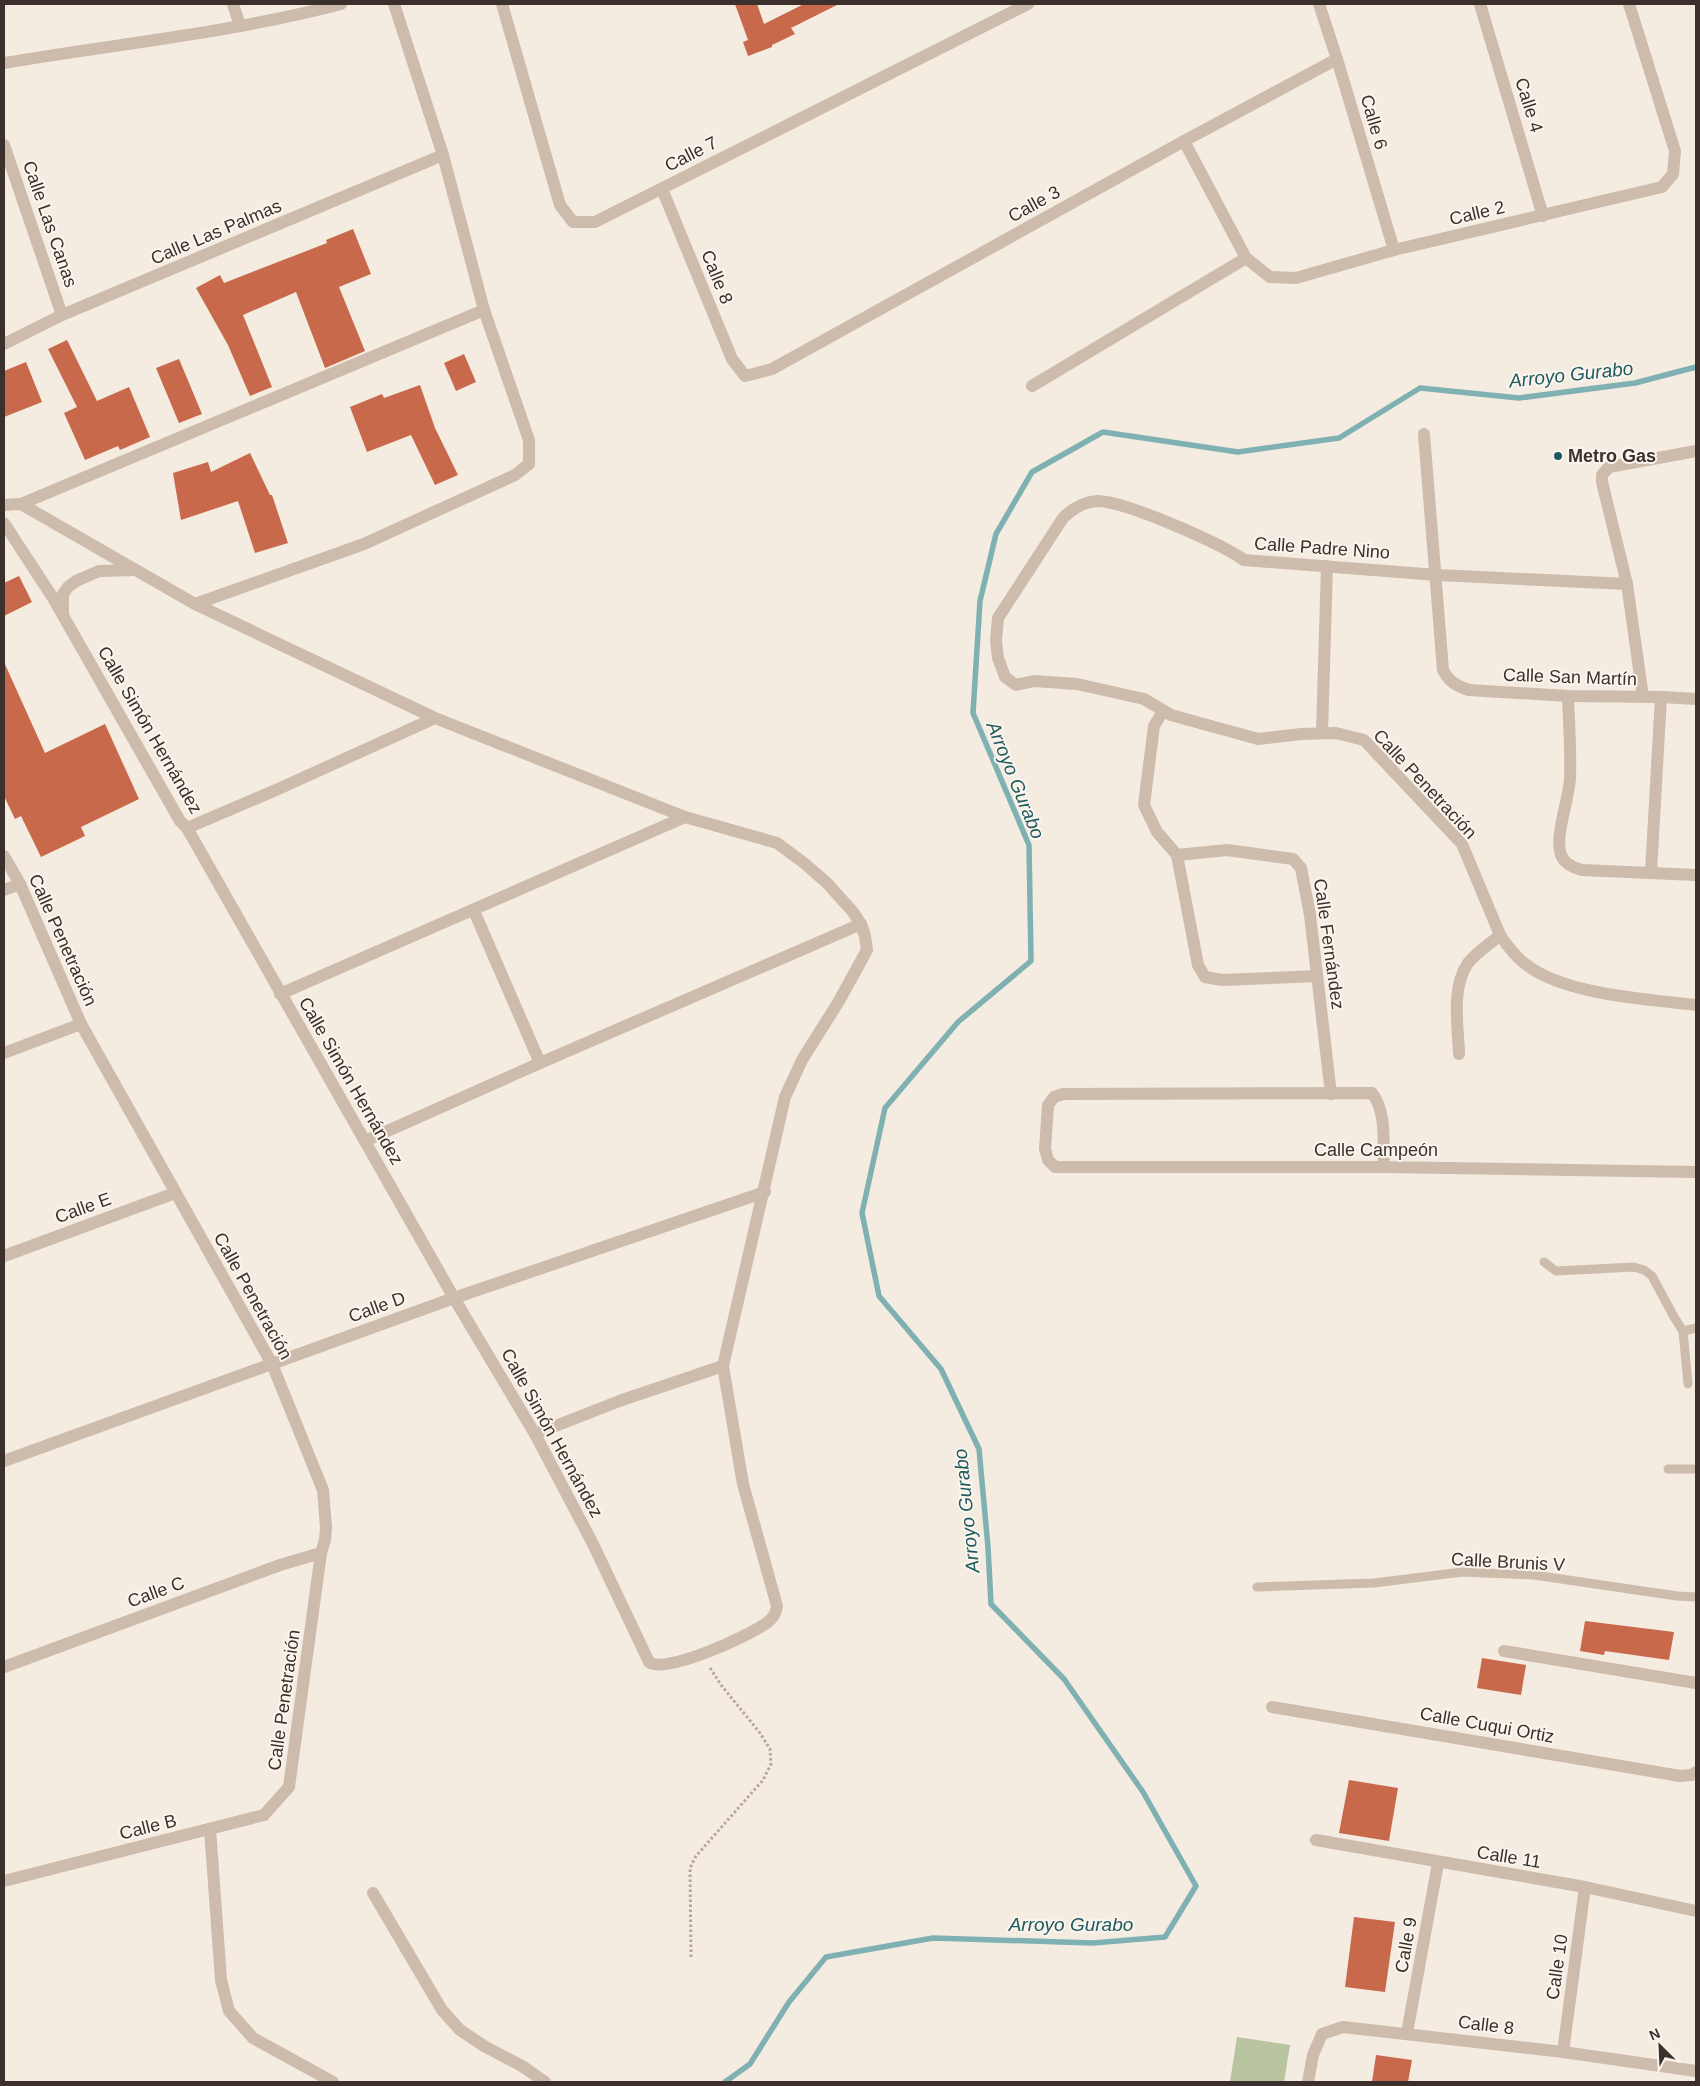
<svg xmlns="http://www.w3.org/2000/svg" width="1700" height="2086" font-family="Helvetica,sans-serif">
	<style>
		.green { fill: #b8c4a0 }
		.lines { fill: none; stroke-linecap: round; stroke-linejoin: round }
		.stream { stroke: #7fb0b2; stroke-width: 5.5 }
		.building { fill: #c8694b }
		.path { stroke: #b9a596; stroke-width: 3; stroke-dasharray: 2.5 2.5; stroke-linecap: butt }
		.service { stroke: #cdbbac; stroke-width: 9 }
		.minor { stroke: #cdbbac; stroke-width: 12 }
		.poi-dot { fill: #1f5a5e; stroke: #fbf5ee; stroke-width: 2 }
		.labels { text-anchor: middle; stroke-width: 4; stroke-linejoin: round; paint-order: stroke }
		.street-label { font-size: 18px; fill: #3b302b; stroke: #fbf5ee }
		.poi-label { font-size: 18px; font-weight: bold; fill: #3b302b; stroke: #fbf5ee; text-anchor: start }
		.water-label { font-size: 19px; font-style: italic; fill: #1f5a5e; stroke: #fbf5ee }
	</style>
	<rect width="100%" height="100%" fill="#f4ebe1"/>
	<polygon class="green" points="1237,2037 1290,2045 1284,2082 1230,2082"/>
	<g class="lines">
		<polyline class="stream" points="725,2082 750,2064 789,2002 826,1957 933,1938 1093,1943 1165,1937 1196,1886 1143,1792 1064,1679 991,1604 988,1547 979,1449 941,1369 879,1296 862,1213 885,1108 958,1022 1031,961 1029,845 973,713 980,601 996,534 1032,472 1103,432 1238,452 1339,438 1420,388 1519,398 1635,383 1696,367"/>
	</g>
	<g class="building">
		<polygon points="735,4 757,4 764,24 804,4 839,4 791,28 795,34 772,45 772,47 748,56 743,42 748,40"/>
		<polygon points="353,229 371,274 339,287 365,351 325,368 296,292 243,315 272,387 250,396 228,345 196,288 220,275 224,283 327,243 326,240"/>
		<polygon points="67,340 97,401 129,387 150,437 120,450 118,446 85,460 64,413 77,407 48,349"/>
		<polygon points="464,354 476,382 456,391 444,363"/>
		<polygon points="179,359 202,414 179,423 156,368"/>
		<polygon points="26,362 42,402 4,417 4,371"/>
		<polygon points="420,385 435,428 458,475 435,485 411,435 367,452 350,407 382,394 384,398"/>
		<polygon points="250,453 270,495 272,495 288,543 255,553 238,501 181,520 173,473 208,462 211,472"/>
		<polygon points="19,576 32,602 4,616 4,583"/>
		<polygon points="4,662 45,753 105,724 139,799 81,827 85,836 41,857 21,816 15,819 4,796"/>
		<polygon points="1585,1621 1674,1632 1669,1660 1605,1651 1604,1655 1580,1651"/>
		<polygon points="1482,1658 1526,1665 1521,1695 1477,1688"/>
		<polygon points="1349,1780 1398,1788 1389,1841 1339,1833"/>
		<polygon points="1354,1917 1395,1922 1385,1992 1345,1987"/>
		<polygon points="1376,2055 1412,2060 1408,2082 1372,2082"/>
	</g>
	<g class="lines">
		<polyline class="path" points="691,1957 690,1868 696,1856 763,1780 771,1764 770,1749 760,1733 721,1685 709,1666"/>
		<g class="service">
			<polyline points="1544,1262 1556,1271 1634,1267 1644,1270 1652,1276 1674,1317 1683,1331 1696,1328"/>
			<polyline points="1683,1331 1688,1384"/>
			<polyline points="1668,1469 1696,1469"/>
			<polyline points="1257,1587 1374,1583 1462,1572 1534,1575 1677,1596 1696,1597"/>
		</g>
		<g class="minor">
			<polyline points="233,4 240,26"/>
			<polyline points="502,4 560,205 573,222 595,222 1028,4"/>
			<polyline points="1319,4 1337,59 1394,250"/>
			<polyline points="1480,4 1543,216"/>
			<path d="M4,63C116,44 231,33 341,4"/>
			<polyline points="1184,141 1246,258 1270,277 1296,278 1394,250 1662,187 1673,174 1675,151 1629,4"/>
			<polyline points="4,145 62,315"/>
			<polyline points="662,189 732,359 745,376 772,369 1184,141 1337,59"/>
			<polyline points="4,344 62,315 443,155"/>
			<polyline points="1032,386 1246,258"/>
			<path d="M1424,434L1443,670C1449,682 1457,686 1469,690L1568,696L1661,697L1696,699"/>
			<polyline points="4,505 21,504 484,310"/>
			<path d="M4,523L53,598L180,821L187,828L454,1298L535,1434L593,1544L649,1662C665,1675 751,1635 768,1622C773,1618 776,1613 777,1606L743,1484L723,1366L785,1097L802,1060L839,1001L867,950L865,936L861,924L853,912L827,883L804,863L777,843L685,817L435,718L195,604L21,504"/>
			<path d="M1627,584L1437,575L1244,560C1220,543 1125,501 1097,501C1083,502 1073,508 1063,518L998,618L996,641L998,658L1005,677L1016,685L1034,681L1077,684L1144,699L1171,715L1258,739L1301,734L1336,733L1364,740L1462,844L1500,935C1508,947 1516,958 1528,966C1567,995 1649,999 1696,1005"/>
			<polyline points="195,604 364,544 515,475 529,464 529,440 484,310 443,155 394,4"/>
			<polyline points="63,615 63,594 68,587 76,581 99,571 135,570"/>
			<path d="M1568,696C1569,723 1571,751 1570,778C1569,799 1556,832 1560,851C1562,863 1572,867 1582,870L1696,875"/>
			<polyline points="1643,697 1627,584 1602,482 1602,475 1609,467 1696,451"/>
			<polyline points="1163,711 1154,726 1144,805 1157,832 1177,855 1198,965 1205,977 1222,980 1317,976"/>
			<polyline points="1322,733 1327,566"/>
			<polyline points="187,828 276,790 435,718"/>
			<polyline points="1177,855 1227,850 1293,859 1301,868 1310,915 1331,1094"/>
			<polyline points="4,856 20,884 81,1024 272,1364 323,1490 326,1527 325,1540 321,1553 289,1787 264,1815 4,1881"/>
			<polyline points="1651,872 1661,697"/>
			<polyline points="4,890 20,884"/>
			<polyline points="474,911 540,1063"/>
			<polyline points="280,994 685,817"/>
			<polyline points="4,1053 81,1024"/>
			<path d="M1459,1054C1458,1025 1451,988 1468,963C1477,952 1490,944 1500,935"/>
			<polyline points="365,1141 540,1063 861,924"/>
			<path d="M1384,1167C1383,1144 1387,1112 1372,1093L1063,1094L1054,1097L1048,1105L1045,1149L1048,1160L1055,1167H1384L1696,1172"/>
			<polyline points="4,1256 175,1193"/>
			<polyline points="535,1434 622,1400 723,1366"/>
			<polyline points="4,1461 454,1298 765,1192"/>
			<polyline points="1504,1651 1696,1683"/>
			<polyline points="4,1667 280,1565 321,1553"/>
			<polyline points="1272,1707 1680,1776 1692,1775 1696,1772"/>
			<polyline points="210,1829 221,1980 229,2011 253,2038 333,2082"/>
			<polyline points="1316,1840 1585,1887 1696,1911"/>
			<polyline points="373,1893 442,2010 460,2030 484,2046 522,2066 545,2082"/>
			<polyline points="1407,2033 1438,1863"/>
			<polyline points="1563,2052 1585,1887"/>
			<polyline points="1308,2082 1313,2055 1322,2034 1343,2027 1563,2052 1696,2071"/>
		</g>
	</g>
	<circle class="poi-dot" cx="1558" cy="456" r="5"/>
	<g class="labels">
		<g class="street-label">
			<text transform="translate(1529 105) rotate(73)" y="6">Calle 4</text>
			<text transform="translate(1374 122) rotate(74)" y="6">Calle 6</text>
			<text transform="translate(691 154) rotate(-27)" y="6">Calle 7</text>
			<text transform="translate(1034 204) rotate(-29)" y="6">Calle 3</text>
			<text transform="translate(1477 213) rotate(-13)" y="6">Calle 2</text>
			<text transform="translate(50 224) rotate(71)" y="6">Calle Las Canas</text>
			<text transform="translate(216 232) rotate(-23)" y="6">Calle Las Palmas</text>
			<text transform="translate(717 277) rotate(68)" y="6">Calle 8</text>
			<text transform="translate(1322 548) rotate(4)" y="6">Calle Padre Nino</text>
			<text transform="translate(1570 677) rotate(2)" y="6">Calle San Martín</text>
			<text transform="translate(150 730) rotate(60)" y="6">Calle Simón Hernández</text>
			<text transform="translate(1425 784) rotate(47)" y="6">Calle Penetración</text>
			<text transform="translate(63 940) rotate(66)" y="6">Calle Penetración</text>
			<text transform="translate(1329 944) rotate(82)" y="6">Calle Fernández</text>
			<text transform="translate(351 1081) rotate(60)" y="6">Calle Simón Hernández</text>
			<text x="1376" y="1156">Calle Campeón</text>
			<text transform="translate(83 1208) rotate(-20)" y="6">Calle E</text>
			<text transform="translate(253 1296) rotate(61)" y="6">Calle Penetración</text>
			<text transform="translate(377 1307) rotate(-20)" y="6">Calle D</text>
			<text transform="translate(552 1433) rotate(61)" y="6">Calle Simón Hernández</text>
			<text transform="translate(1508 1562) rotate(3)" y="6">Calle Brunis V</text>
			<text transform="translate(156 1592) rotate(-20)" y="6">Calle C</text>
			<text transform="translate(284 1700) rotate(-82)" y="6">Calle Penetración</text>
			<text transform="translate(1487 1725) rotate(10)" y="6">Calle Cuqui Ortiz</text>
			<text transform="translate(148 1827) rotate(-14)" y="6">Calle B</text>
			<text transform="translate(1509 1857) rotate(9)" y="6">Calle 11</text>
			<text transform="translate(1406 1945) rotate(-80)" y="6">Calle 9</text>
			<text transform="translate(1557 1967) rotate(-82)" y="6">Calle 10</text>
			<text transform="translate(1486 2025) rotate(7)" y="6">Calle 8</text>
		</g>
		<g class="poi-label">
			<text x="1568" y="462">Metro Gas</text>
		</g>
		<g class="water-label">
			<text transform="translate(1571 374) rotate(-6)" y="7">Arroyo Gurabo</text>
			<text transform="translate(1016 780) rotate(68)" y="7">Arroyo Gurabo</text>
			<text transform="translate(966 1511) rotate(-96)" y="7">Arroyo Gurabo</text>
			<text x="1071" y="1931">Arroyo Gurabo</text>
		</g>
	</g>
	<rect width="1700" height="2086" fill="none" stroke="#3b302b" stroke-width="10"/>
	<g transform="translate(1660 2046) rotate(336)" stroke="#fbf5ee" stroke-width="4" paint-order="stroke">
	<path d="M0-4L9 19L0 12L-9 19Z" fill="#3b302b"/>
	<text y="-8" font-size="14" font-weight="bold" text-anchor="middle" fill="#3b302b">N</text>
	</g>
</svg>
